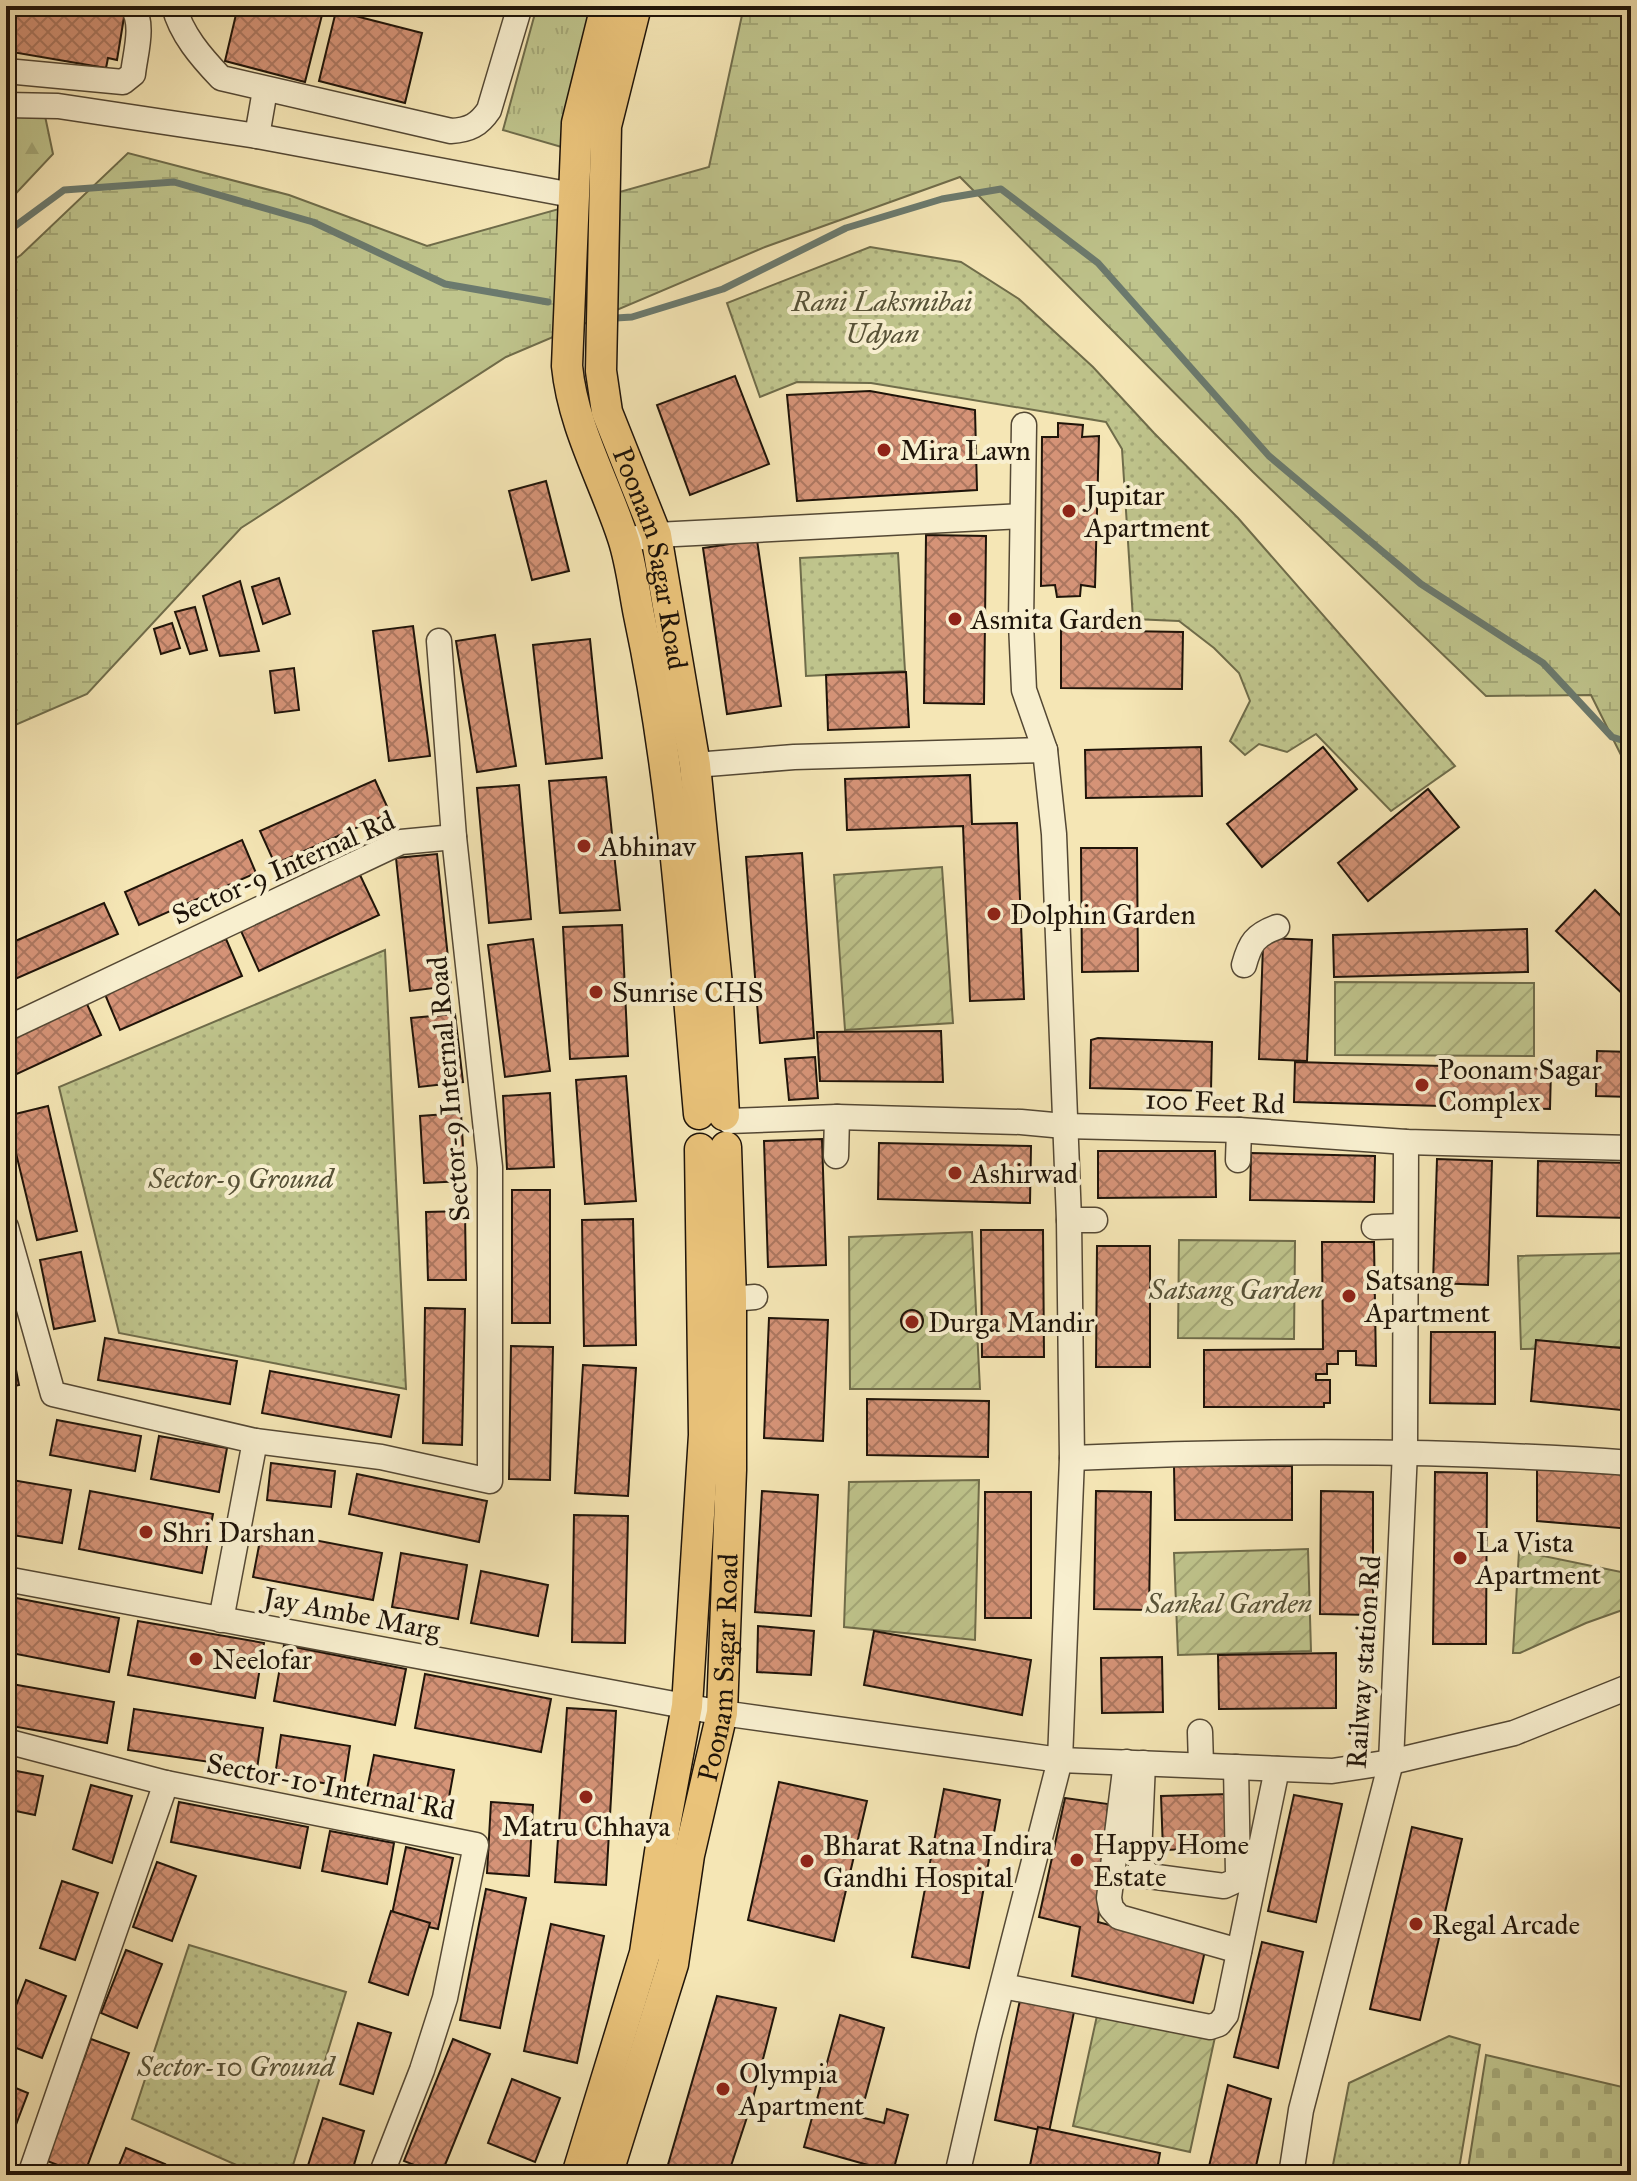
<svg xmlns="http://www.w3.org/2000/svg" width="1637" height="2181" font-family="'IM FELL Great Primer',serif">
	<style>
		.grass { fill: url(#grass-tufts); stroke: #6f6c4a; stroke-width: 2 }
		.forest { fill: url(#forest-firs); stroke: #6f6c4a; stroke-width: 2 }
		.wetland { fill: url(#wetland-marsh); stroke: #6f6c4a; stroke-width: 2 }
		.cemetery { fill: url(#cemetery-stones); stroke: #6f6c4a; stroke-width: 2 }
		.park { fill: url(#park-dots); stroke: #6f6c4a; stroke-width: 2 }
		.garden { fill: url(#garden-furrows); stroke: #6f6c4a; stroke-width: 2 }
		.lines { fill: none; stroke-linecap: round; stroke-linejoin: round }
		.stream { stroke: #6b7a6e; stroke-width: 7 }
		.building { fill: url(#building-cross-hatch); stroke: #1f1409; stroke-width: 2 }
		.minor-casing { stroke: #544834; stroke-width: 27 }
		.major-casing { stroke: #1f1409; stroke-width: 33 }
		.minor { stroke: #f8efcf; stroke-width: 24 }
		.major { stroke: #eac37a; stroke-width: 30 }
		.poi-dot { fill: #8f2418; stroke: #f8efcf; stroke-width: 3 }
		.labels { text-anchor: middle; stroke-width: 8; stroke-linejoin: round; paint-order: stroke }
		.park-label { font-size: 28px; font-style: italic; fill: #575237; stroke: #f8efcf }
		.poi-label { font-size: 28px; fill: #1f1409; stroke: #f8efcf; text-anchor: start }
		.street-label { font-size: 28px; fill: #1f1409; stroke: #f8efcf }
	</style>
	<defs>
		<pattern id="grass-tufts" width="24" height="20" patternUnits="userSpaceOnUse" patternTransform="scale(2)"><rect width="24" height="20" fill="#bfc48c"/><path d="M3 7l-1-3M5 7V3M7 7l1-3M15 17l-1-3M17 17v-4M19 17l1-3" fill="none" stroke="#a4a877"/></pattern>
		<pattern id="forest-firs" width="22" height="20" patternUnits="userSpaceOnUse" patternTransform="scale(2)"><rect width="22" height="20" fill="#bfc48c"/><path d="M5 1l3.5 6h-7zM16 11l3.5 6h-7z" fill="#a4a877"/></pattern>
		<pattern id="wetland-marsh" width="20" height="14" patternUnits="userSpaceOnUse" patternTransform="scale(2)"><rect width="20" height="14" fill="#bfc48c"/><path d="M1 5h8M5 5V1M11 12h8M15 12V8" fill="none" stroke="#a4a877"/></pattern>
		<pattern id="cemetery-stones" width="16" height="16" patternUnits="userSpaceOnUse" patternTransform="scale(2)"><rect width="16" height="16" fill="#bfc48c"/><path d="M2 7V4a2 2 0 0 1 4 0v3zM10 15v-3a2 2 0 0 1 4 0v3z" fill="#a4a877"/></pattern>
		<pattern id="park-dots" width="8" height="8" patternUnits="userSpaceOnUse" patternTransform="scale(2)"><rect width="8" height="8" fill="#bfc48c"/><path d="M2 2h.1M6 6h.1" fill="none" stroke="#a4a877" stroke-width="1.8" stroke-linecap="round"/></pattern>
		<pattern id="garden-furrows" width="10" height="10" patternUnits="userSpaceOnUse" patternTransform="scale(2)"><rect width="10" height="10" fill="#bfc48c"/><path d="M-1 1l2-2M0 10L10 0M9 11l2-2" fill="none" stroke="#a4a877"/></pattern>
		<pattern id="building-cross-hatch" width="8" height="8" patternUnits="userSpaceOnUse" patternTransform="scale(2)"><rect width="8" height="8" fill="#d59377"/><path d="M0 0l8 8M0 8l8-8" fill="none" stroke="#ac7760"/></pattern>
	</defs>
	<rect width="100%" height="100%" fill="#f5e6b5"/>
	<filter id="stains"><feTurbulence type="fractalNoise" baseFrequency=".0025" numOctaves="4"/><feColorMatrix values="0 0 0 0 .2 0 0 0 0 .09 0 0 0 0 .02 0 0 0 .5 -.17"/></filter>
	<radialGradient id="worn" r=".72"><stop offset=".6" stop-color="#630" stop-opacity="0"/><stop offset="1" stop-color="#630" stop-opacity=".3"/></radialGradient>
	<polygon class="grass" points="537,6 605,6 565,148 503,130"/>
	<polygon class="forest" points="6,114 45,116 53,154 6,204"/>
	<polygon class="wetland" points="744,6 1631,6 1631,775 1591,695 1486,696 1253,472 960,177 765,247 506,357 241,528 87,694 6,729 6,265 21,255 128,153 289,195 427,246 709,167"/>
	<polygon class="cemetery" points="1486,2055 1631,2089 1631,2175 1467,2175"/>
	<g class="park">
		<polygon points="870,247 961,262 1019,299 1093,367 1154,433 1238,518 1455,766 1391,811 1316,734 1287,752 1259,744 1245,755 1230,741 1250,701 1239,673 1214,648 1179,621 1133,619 1122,449 1106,422 871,383 797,382 760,397 727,303"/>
		<polygon points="898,553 905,671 806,676 800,558"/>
		<polygon points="385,950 406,1389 119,1333 59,1087"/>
		<polygon points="189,1945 346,1992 290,2175 259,2175 132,2119"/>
		<polygon points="1449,2036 1480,2045 1458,2175 1331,2175 1349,2083"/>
	</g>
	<g class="garden">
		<polygon points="942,867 953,1023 845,1030 834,875"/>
		<polygon points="1335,982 1534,983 1534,1056 1335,1055"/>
		<polygon points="972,1232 980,1389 850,1389 849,1237"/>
		<polygon points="1179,1240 1295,1241 1294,1339 1178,1338"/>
		<polygon points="1631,1253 1631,1347 1521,1349 1518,1256"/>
		<polygon points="979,1480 975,1640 844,1627 849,1482"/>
		<polygon points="1308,1549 1311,1651 1178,1655 1174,1553"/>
		<polygon points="1519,1551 1631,1574 1631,1607 1586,1623 1520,1653 1513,1653"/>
		<polygon points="1098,2011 1215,2037 1190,2152 1073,2126"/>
	</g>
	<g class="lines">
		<g class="stream">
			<polyline points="6,237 11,229 64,190 174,182 313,222 445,284 548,302"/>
			<polyline points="616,318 632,317 723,289 846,228 942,199 1001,189 1098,263 1269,456 1421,584 1543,663 1612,737 1631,743"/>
		</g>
	</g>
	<g class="building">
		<polygon points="6,6 99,6 125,11 117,60 108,58 106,68 6,51"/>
		<polygon points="238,6 303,6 323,11 305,82 225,61"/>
		<polygon points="336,11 422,33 405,103 319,81"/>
		<polygon points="735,376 769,464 690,495 657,405"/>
		<polygon points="870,391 975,410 977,490 797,501 787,395"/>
		<polygon points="1058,423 1083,425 1082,437 1099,436 1095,587 1081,585 1080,596 1057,597 1055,585 1041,586 1042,437 1058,437"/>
		<polygon points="546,481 569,571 532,580 509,491"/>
		<polygon points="926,535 986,536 984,704 924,703"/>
		<polygon points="757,540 781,706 727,714 703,548"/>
		<polygon points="279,578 290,614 263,624 252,587"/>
		<polygon points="240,581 259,651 220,656 203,596"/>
		<polygon points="195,607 207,650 190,654 175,612"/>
		<polygon points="172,623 180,648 161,654 154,629"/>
		<polygon points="413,626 430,756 389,761 373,631"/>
		<polygon points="1061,630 1183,632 1182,689 1061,688"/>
		<polygon points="495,635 516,766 477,772 456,641"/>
		<polygon points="590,639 602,758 546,764 533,645"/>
		<polygon points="294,668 299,710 275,713 270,671"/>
		<polygon points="906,672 909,727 828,730 826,675"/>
		<polygon points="1201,747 1202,796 1086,798 1085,750"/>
		<polygon points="1323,747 1357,789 1262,867 1227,824"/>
		<polygon points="970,775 972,824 1017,823 1024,999 970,1001 963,826 847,830 845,779"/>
		<polygon points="606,777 620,910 560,913 549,781"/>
		<polygon points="375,780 390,813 275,864 260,831"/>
		<polygon points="519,785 531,919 489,923 477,788"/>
		<polygon points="1428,789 1459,827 1368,901 1338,863"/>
		<polygon points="242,840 256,873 139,925 125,892"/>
		<polygon points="1081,848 1137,848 1138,971 1082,972"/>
		<polygon points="802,853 814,1038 760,1043 746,857"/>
		<polygon points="437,854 451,986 410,991 396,858"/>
		<polygon points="360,875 379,915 259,971 241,931"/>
		<polygon points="1595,890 1631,926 1631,1002 1556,931"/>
		<polygon points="104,903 118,934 6,983 6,945"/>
		<polygon points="622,925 628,1056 570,1059 563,927"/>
		<polygon points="1527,929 1528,972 1334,977 1333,935"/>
		<polygon points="1268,938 1312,940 1307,1061 1259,1059 1263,945"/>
		<polygon points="226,939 242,976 120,1030 104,992"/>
		<polygon points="533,939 550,1071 505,1077 488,945"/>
		<polygon points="86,1002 101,1035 6,1079 6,1040"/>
		<polygon points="455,1014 463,1082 419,1087 411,1018"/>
		<polygon points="941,1031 943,1082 820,1081 817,1032"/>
		<polygon points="1098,1038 1212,1042 1211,1091 1090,1088 1091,1040"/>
		<polygon points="1597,1051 1631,1052 1631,1097 1596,1096"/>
		<polygon points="815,1057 818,1098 789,1100 785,1059"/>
		<polygon points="1295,1062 1551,1069 1550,1109 1294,1102"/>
		<polygon points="626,1076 636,1201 585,1204 576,1080"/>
		<polygon points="550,1093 554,1167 507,1169 503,1096"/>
		<polygon points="48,1106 77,1231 37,1240 7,1116"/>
		<polygon points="461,1113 465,1181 424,1183 420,1116"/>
		<polygon points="822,1139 826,1265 768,1267 764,1141"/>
		<polygon points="879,1143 1031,1146 1030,1203 878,1199"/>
		<polygon points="1098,1151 1215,1151 1216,1197 1098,1198"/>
		<polygon points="1251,1153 1375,1156 1374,1202 1250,1200"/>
		<polygon points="1437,1159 1492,1161 1488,1285 1433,1283"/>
		<polygon points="1538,1161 1631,1163 1631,1218 1537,1216"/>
		<rect x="512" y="1190" width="38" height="133"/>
		<polygon points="465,1211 466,1280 428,1280 426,1212"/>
		<polygon points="633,1219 636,1345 584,1346 582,1220"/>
		<polygon points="981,1230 1043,1230 1044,1357 982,1357"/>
		<polygon points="1322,1242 1374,1242 1376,1366 1356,1365 1356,1351 1338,1351 1338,1364 1327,1364 1327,1374 1316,1374 1316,1380 1330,1380 1330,1403 1324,1403 1324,1407 1204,1407 1204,1350 1323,1349"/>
		<polygon points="1097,1246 1150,1246 1150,1367 1096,1367"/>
		<polygon points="81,1252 95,1321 54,1329 40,1260"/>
		<polygon points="425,1308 465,1309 462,1445 423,1443"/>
		<circle cx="912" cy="1321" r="11"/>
		<polygon points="769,1318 828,1320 823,1441 764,1438"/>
		<polygon points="6,1319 19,1385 6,1388"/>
		<polygon points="1431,1332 1495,1332 1495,1404 1430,1403"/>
		<polygon points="105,1338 237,1361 230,1404 98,1380"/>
		<polygon points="1536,1340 1631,1349 1631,1411 1531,1401"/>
		<polygon points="511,1346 553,1347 550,1480 509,1479"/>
		<polygon points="583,1365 636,1368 628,1496 575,1493"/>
		<polygon points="270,1371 399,1395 391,1437 262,1413"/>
		<polygon points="867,1399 989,1401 988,1457 867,1455"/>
		<polygon points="57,1420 141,1436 135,1471 50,1455"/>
		<polygon points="159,1436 227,1448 219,1492 151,1479"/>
		<polygon points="271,1463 335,1471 331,1507 267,1500"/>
		<polygon points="1174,1466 1292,1466 1292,1520 1175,1520"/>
		<polygon points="1537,1469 1631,1475 1631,1529 1537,1521"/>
		<polygon points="1435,1472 1487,1473 1486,1644 1433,1644"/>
		<polygon points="357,1474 487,1501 479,1542 349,1514"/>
		<polygon points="6,1479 71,1490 62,1543 6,1534"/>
		<polygon points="90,1491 213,1514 202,1573 79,1549"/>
		<polygon points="762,1491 818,1495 811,1616 755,1612"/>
		<polygon points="1096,1491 1151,1492 1149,1610 1094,1609"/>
		<polygon points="1321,1491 1373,1492 1373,1615 1320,1614"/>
		<rect x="985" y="1492" width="46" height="126"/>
		<polygon points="574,1515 628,1516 625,1643 572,1642"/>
		<polygon points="262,1530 382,1553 373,1600 253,1577"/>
		<polygon points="401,1553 467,1565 458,1619 392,1607"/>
		<polygon points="481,1571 548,1585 538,1636 471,1623"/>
		<polygon points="6,1596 119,1618 109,1672 6,1652"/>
		<polygon points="138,1621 264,1643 255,1698 128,1675"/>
		<polygon points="758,1626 814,1631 811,1675 757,1672"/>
		<polygon points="874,1631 1031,1660 1022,1715 864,1685"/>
		<polygon points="284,1645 406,1669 395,1725 274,1701"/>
		<polygon points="1336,1653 1336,1708 1219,1709 1218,1655"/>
		<polygon points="1162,1657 1163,1712 1102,1713 1101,1658"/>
		<polygon points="425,1674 551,1699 541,1752 415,1728"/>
		<polygon points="6,1683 114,1702 107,1743 6,1725"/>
		<polygon points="567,1708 616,1711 606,1885 555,1882"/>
		<polygon points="134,1709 263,1728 257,1769 128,1750"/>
		<polygon points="281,1735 350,1746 344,1786 275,1776"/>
		<polygon points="374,1755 454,1770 448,1803 367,1789"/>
		<polygon points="6,1769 43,1776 35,1815 6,1809"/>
		<polygon points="779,1782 867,1801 834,1941 748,1920"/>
		<polygon points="91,1785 132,1796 112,1863 73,1849"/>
		<polygon points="944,1789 1000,1800 969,1968 912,1957"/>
		<polygon points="1229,1794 1230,1848 1163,1850 1161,1796"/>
		<polygon points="1294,1795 1342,1804 1316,1922 1268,1911"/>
		<polygon points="1065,1798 1108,1804 1098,1922 1205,1951 1193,2003 1072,1976 1080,1927 1039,1917"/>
		<polygon points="179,1802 308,1827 300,1868 171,1842"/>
		<polygon points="491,1802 533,1805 529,1876 487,1873"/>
		<polygon points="1412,1827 1462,1839 1420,2020 1370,2009"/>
		<polygon points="330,1831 394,1843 387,1884 322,1871"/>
		<polygon points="406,1847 453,1858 438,1929 391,1919"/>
		<polygon points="157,1862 196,1876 172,1941 133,1927"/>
		<polygon points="62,1881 98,1893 75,1960 40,1948"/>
		<polygon points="486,1889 526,1898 500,2028 460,2020"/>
		<polygon points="391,1911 430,1923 408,1995 369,1982"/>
		<polygon points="551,1924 604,1936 577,2063 524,2051"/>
		<polygon points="1262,1942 1303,1952 1278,2068 1234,2057"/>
		<polygon points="126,1950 162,1964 137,2028 101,2013"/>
		<polygon points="26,1980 66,1996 42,2058 6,2044 6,2031"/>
		<polygon points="717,1996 776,2008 752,2102 728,2175 665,2175"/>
		<polygon points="1020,2000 1074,2012 1049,2132 995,2120"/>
		<polygon points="840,2015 884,2028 860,2117 884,2123 887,2109 908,2115 893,2172 804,2147"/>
		<polygon points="358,2023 391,2033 373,2094 340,2084"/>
		<polygon points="91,2039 129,2053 84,2175 47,2161"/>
		<polygon points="453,2039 490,2054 441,2175 439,2175 404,2161"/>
		<polygon points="512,2079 560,2098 535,2162 488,2143"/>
		<polygon points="6,2084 28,2093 6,2151"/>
		<polygon points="1228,2085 1271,2099 1254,2175 1207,2175"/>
		<polygon points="323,2118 364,2131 351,2175 305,2175"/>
		<polygon points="1038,2127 1160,2153 1156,2175 1028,2175"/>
		<polygon points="126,2148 165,2164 160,2175 115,2175"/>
	</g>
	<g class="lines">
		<g class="minor-casing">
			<g id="minor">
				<path d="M174,6C181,34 201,57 221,78L451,131C469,130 479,125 489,110L520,6"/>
				<path d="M6,71L123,82L133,74C135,54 145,24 132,6"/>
				<polyline points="6,105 58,106 257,136 572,195"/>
				<polyline points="257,136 265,90"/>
				<polyline points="624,540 656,535 1022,516"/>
				<polyline points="695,765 794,757 1045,750"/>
				<path d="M1244,965C1250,943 1255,935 1277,927"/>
				<polyline points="6,1029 401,842 454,837 439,641"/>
				<polyline points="729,1121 837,1117 1021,1122 1064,1126 1239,1130 1406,1142 1631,1148"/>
				<polyline points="836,1156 837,1117"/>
				<polyline points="1238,1160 1239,1130"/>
				<polyline points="1069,1220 1095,1220"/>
				<polyline points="6,1227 53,1394 255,1441 221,1620"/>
				<polyline points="1374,1227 1404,1226"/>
				<polyline points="731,1299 755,1297"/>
				<polyline points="255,1441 381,1457 490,1481 490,1167 454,837"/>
				<path d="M1072,1458C1259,1450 1445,1449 1631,1463"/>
				<polyline points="6,1579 722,1713 1060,1760 1332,1771 1391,1762 1514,1733 1631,1686"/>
				<polyline points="1200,1732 1201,1765"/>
				<polyline points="6,1741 166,1783 476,1845 445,1998 422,2070 381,2175"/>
				<polyline points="1126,1762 1109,1898 1111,1908 1119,1917 1239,1951"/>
				<polyline points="1143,1763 1139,1856 1142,1868 1149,1876 1224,1886 1235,1881 1238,1874 1236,1767"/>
				<polyline points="1003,1986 1210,2027 1219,2024 1226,2015 1277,1769"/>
				<polyline points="30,2175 166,1783"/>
				<polyline points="957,2175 989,2036 1060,1760 1072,1458 1069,1220 1054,834 1045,750 1024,690 1021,623 1024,425"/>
				<polyline points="1291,2175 1301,2110 1391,1762 1405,1451 1406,1142"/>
			</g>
		</g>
		<g class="major-casing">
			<g id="major">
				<path d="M606,6L577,123L567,366C573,427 604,480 623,538C631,562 634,590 639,615C674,779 684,947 699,1114"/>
				<path id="s1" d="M636,6L606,126L601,371L607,412L656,535L695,765L717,985L724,1115"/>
				<polyline points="577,2175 645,1953 660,1852 687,1706 704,1435 700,1149"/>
				<path id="s2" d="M607,2175L673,1964L689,1855L722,1713L731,1470V1299L726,1147"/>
			</g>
		</g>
		<use href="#minor" class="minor"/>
		<use href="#major" class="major"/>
	</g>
	<g class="poi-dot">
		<circle cx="884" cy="450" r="8"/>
		<circle cx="1069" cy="511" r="8"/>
		<circle cx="955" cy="619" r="8"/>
		<circle cx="584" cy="846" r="8"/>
		<circle cx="994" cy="914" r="8"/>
		<circle cx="596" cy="992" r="8"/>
		<circle cx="1422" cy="1085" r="8"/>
		<circle cx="955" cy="1173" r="8"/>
		<circle cx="1349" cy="1296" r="8"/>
		<circle cx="912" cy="1322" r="8"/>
		<circle cx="146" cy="1532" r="8"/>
		<circle cx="1460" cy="1558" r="8"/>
		<circle cx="196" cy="1659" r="8"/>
		<circle cx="586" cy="1797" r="8"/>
		<circle cx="1077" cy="1860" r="8"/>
		<circle cx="807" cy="1861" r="8"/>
		<circle cx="1416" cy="1924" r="8"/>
		<circle cx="723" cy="2089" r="8"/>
	</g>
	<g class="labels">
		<g class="park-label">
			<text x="882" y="311">Rani Laksmibai<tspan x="882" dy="32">Udyan</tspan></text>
			<text x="241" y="1188">Sector-9 Ground</text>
			<text x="1236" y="1299">Satsang Garden</text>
			<text x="1229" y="1613">Sankal Garden</text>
			<text x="236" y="2076">Sector-10 Ground</text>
		</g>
		<g class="poi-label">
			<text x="900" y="460">Mira Lawn</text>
			<text x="1085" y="505">Jupitar<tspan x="1085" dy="32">Apartment</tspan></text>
			<text x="971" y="629">Asmita Garden</text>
			<text x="600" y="856">Abhinav</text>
			<text x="1010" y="924">Dolphin Garden</text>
			<text x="612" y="1002">Sunrise CHS</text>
			<text x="1438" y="1079">Poonam Sagar<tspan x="1438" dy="32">Complex</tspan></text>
			<text x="971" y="1183">Ashirwad</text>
			<text x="1365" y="1290">Satsang<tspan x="1365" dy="32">Apartment</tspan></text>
			<text x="928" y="1332">Durga Mandir</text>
			<text x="162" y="1542">Shri Darshan</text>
			<text x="1476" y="1552">La Vista<tspan x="1476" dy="32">Apartment</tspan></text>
			<text x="212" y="1669">Neelofar</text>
			<text x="586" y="1836" text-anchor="middle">Matru Chhaya</text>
			<text x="1093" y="1854">Happy Home<tspan x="1093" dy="32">Estate</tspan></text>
			<text x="823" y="1855">Bharat Ratna Indira<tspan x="823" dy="32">Gandhi Hospital</tspan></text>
			<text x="1432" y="1934">Regal Arcade</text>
			<text x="739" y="2083">Olympia<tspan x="739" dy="32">Apartment</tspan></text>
		</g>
		<g class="street-label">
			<text dy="10" stroke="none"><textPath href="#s1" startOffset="564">Poonam Sagar Road</textPath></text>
			<text transform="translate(283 867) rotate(-24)" y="10">Sector-9 Internal Rd</text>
			<text transform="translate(448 1089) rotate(-95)" y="10">Sector-9 Internal Road</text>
			<text transform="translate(1215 1101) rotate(2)" y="10">100 Feet Rd</text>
			<text transform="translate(352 1613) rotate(11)" y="10">Jay Ambe Marg</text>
			<text transform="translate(1363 1662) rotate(-86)" y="10">Railway station Rd</text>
			<text dy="10" stroke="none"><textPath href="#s2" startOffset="522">Poonam Sagar Road</textPath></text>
			<text transform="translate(331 1786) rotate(11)" y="10">Sector-10 Internal Rd</text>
		</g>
	</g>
	<rect width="1637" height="2181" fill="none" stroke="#f5e6b5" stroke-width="32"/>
	<rect x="8" y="8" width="1621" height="2165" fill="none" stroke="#1f1409" stroke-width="4"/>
	<rect x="16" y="16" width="1605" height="2149" fill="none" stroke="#1f1409" stroke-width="2"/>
	<rect width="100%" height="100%" filter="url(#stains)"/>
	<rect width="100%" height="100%" fill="url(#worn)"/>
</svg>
